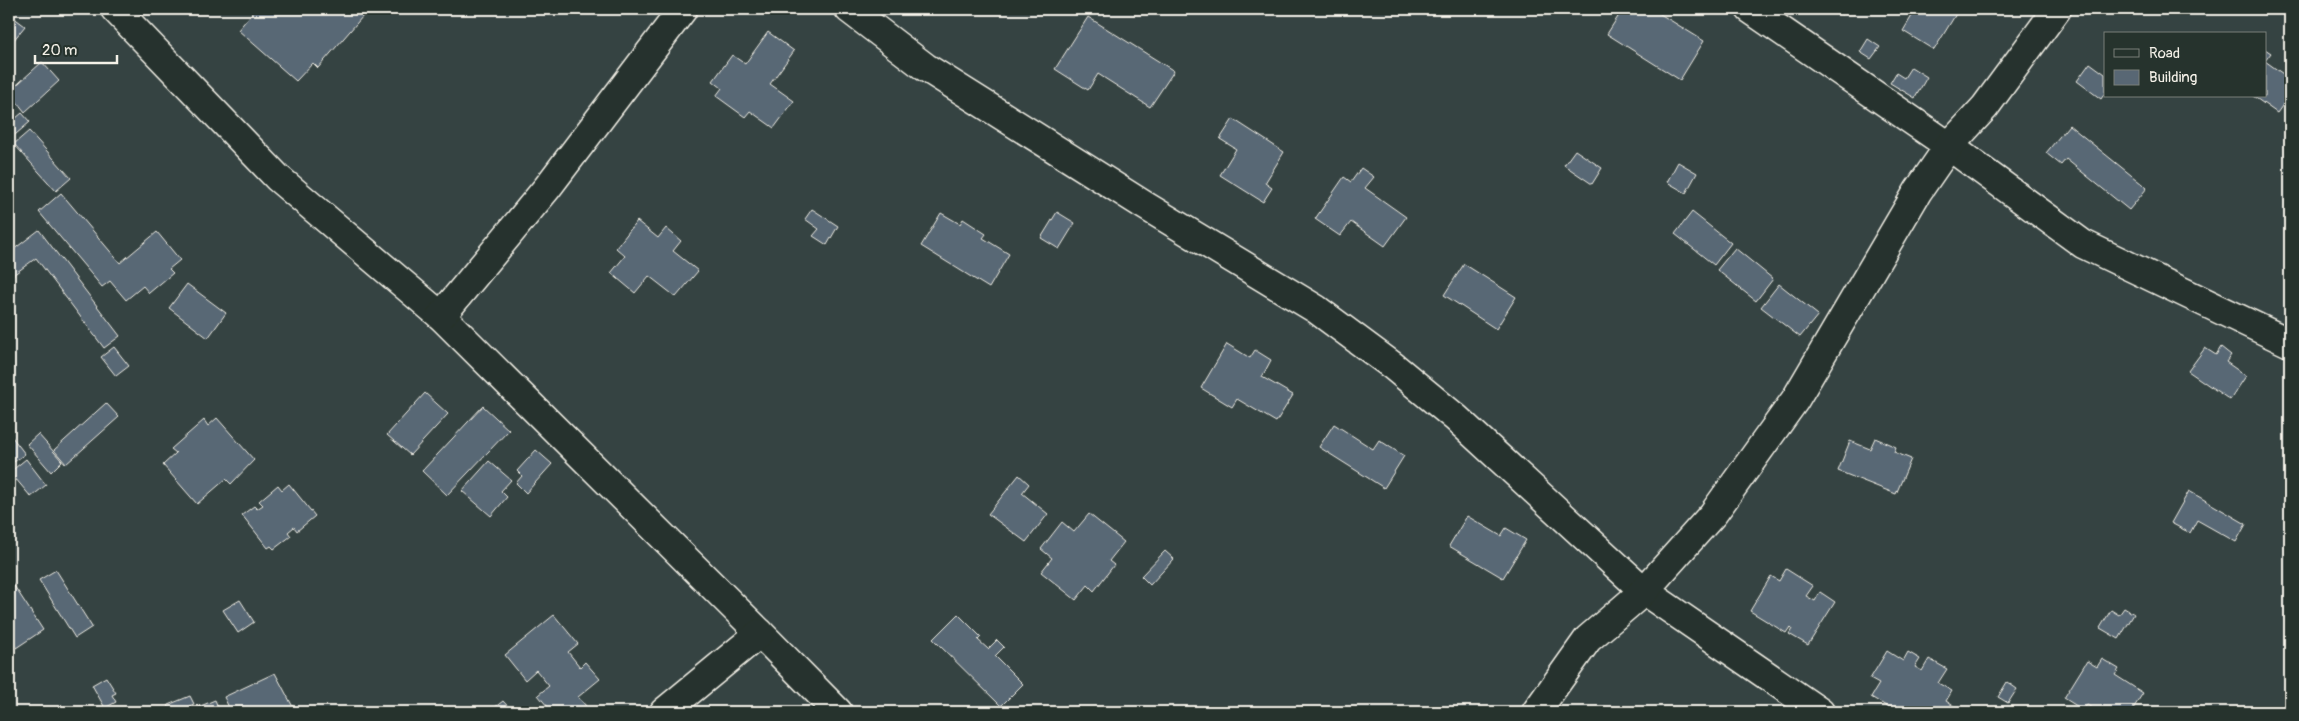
<svg xmlns="http://www.w3.org/2000/svg" width="2299" height="721" font-family="Pangolin,sans-serif">
	<style>
		.building { fill: #586774; stroke: #f4f1e8 }
		.lines { fill: none; stroke-linecap: round; stroke-linejoin: round }
		.minor-casing { stroke: #f4f1e8; stroke-width: 31 }
		.minor { stroke: #26332d; stroke-width: 28 }
	</style>
	<rect width="100%" height="100%" fill="#354342"/>
	<filter id="ink" filterUnits="userSpaceOnUse"><feTurbulence type="fractalNoise" baseFrequency=".02" numOctaves="2"/><feDisplacementMap in="SourceGraphic" scale="10" xChannelSelector="R" yChannelSelector="G"/><feConvolveMatrix kernelMatrix="1 2 1 2 8 2 1 2 1" color-interpolation-filters="sRGB"/></filter>
	<g filter="url(#ink)">
		<g class="building">
			<polygon points="250,9 369,9 318,68 313,63 296,81 238,30 253,12"/>
			<polygon points="1623,9 1652,9 1704,41 1680,80 1607,34"/>
			<polygon points="1832,9 1846,9 1842,15"/>
			<polygon points="1916,9 1959,9 1934,50 1903,31"/>
			<polygon points="9,14 25,26 9,46"/>
			<polygon points="1088,17 1174,71 1150,107 1098,74 1088,90 1055,69"/>
			<polygon points="768,32 794,51 770,84 794,101 774,128 750,111 745,117 716,96 722,88 713,81 732,55 745,64"/>
			<polygon points="1868,39 1880,47 1871,59 1860,52"/>
			<polygon points="2265,49 2271,53 2265,61"/>
			<polygon points="2265,61 2290,79 2290,95 2277,113 2253,96 2265,96"/>
			<polygon points="42,62 59,81 25,112 9,92"/>
			<polygon points="2090,63 2105,74 2105,93 2101,99 2077,81"/>
			<polygon points="1911,67 1927,77 1915,98 1890,83 1896,73 1904,78"/>
			<polygon points="22,113 30,122 9,140 9,124"/>
			<polygon points="1233,119 1284,152 1265,183 1272,188 1263,202 1220,175 1236,149 1220,139"/>
			<polygon points="2069,125 2147,188 2129,210 2066,159 2061,165 2046,153"/>
			<polygon points="29,131 71,178 56,191 14,144"/>
			<polygon points="1575,150 1602,168 1592,184 1564,165"/>
			<polygon points="1678,162 1697,173 1686,193 1667,182"/>
			<polygon points="1361,168 1374,177 1365,188 1406,217 1385,246 1351,222 1340,236 1315,219 1344,177 1351,182"/>
			<polygon points="61,193 120,263 157,232 180,260 169,269 173,273 149,293 143,286 126,300 110,281 102,287 39,212"/>
			<polygon points="812,209 838,226 827,245 813,236 819,229 805,219"/>
			<polygon points="1057,212 1075,223 1059,249 1041,238"/>
			<polygon points="1692,212 1731,243 1714,265 1675,234"/>
			<polygon points="941,213 960,224 963,219 986,234 983,238 1009,254 989,288 921,246"/>
			<polygon points="637,221 658,238 666,228 681,241 673,251 698,271 676,297 649,276 635,293 611,273 625,256 616,248"/>
			<polygon points="39,230 120,336 104,348 36,258 9,278 9,253"/>
			<polygon points="1735,248 1773,279 1756,301 1717,270"/>
			<polygon points="1464,264 1516,297 1496,329 1444,295"/>
			<polygon points="187,284 226,313 208,338 169,308"/>
			<polygon points="1779,284 1818,315 1800,337 1761,307"/>
			<polygon points="9,297 15,304 9,309"/>
			<polygon points="1227,344 1250,358 1255,350 1271,360 1262,377 1293,395 1276,422 1237,399 1232,407 1201,388"/>
			<polygon points="114,347 129,366 116,376 101,357"/>
			<polygon points="2221,347 2231,355 2226,362 2246,376 2230,400 2188,371 2205,348 2216,355"/>
			<polygon points="425,393 448,414 410,455 387,435"/>
			<polygon points="106,403 119,417 66,464 54,450"/>
			<polygon points="483,406 509,430 447,495 422,471"/>
			<polygon points="217,418 254,460 231,484 226,479 197,504 163,465 176,453 171,449 204,420 208,426"/>
			<polygon points="1334,424 1373,449 1379,440 1404,456 1384,488 1319,447"/>
			<polygon points="9,433 25,454 11,464 9,462"/>
			<polygon points="38,434 62,461 51,472 27,444"/>
			<polygon points="1875,438 1896,447 1894,452 1911,459 1896,494 1838,471 1850,441 1870,449"/>
			<polygon points="536,450 552,464 526,493 516,483 522,476 517,471"/>
			<polygon points="26,459 46,485 31,497 10,472"/>
			<polygon points="489,461 511,480 501,491 507,497 491,516 462,491"/>
			<polygon points="1019,475 1029,484 1022,493 1048,514 1026,542 988,514"/>
			<polygon points="289,484 315,516 297,531 294,527 288,532 291,536 274,549 271,546 268,548 242,515 254,506 257,509 263,505 259,501 278,485 282,490"/>
			<polygon points="2189,491 2246,524 2236,542 2197,520 2190,533 2171,523"/>
			<polygon points="1089,514 1124,542 1109,561 1114,565 1094,591 1088,585 1076,600 1041,572 1052,558 1041,549 1062,522 1074,532"/>
			<polygon points="1467,516 1501,536 1506,528 1526,540 1503,578 1449,546"/>
			<polygon points="1165,551 1174,559 1150,585 1141,576"/>
			<polygon points="1786,569 1813,586 1806,596 1815,601 1820,592 1835,602 1808,645 1789,634 1792,629 1790,627 1786,633 1750,611 1771,576 1779,581"/>
			<polygon points="56,570 92,627 75,638 39,580"/>
			<polygon points="9,578 43,630 16,648 9,638"/>
			<polygon points="240,600 254,622 238,633 223,610"/>
			<polygon points="2124,608 2134,614 2119,639 2100,628 2111,610 2119,615"/>
			<polygon points="958,614 981,637 978,640 988,649 997,640 1004,647 995,656 1023,684 1001,706 933,639"/>
			<polygon points="554,615 578,644 568,652 580,667 585,662 600,679 578,697 586,706 579,712 552,712 538,695 549,686 536,670 525,680 505,655"/>
			<polygon points="1887,651 1903,661 1908,652 1920,659 1915,667 1922,671 1929,659 1947,669 1938,683 1952,691 1946,701 1961,711 1960,712 1896,712 1871,697 1879,684 1870,679"/>
			<polygon points="2102,659 2119,669 2115,675 2143,693 2131,712 2099,712 2087,705 2083,710 2064,698 2087,661 2097,667"/>
			<polygon points="275,673 293,707 282,712 271,712 270,710 266,712 231,712 224,697"/>
			<polygon points="106,677 116,693 112,695 116,702 105,708 92,685"/>
			<polygon points="2007,682 2017,689 2008,703 1998,697"/>
			<polygon points="190,696 194,704 189,706 191,710 215,700 220,712 171,712 168,705"/>
			<polygon points="503,701 513,712 489,712"/>
		</g>
		<g class="lines">
			<g class="minor-casing">
				<g id="minor">
					<polyline points="115,9 278,178 441,316 760,633 838,712"/>
					<polyline points="849,9 925,67 1144,205 1316,309 1393,366 1456,418 1644,591 1820,712"/>
					<polyline points="1750,9 1949,146 2083,244 2290,343"/>
					<polyline points="441,316 547,188 683,9"/>
					<polyline points="664,712 760,633"/>
					<polyline points="1536,712 1588,639 1644,591 1713,514 1795,400 1918,191 1949,146 1985,107 2057,9"/>
				</g>
			</g>
			<use href="#minor" class="minor"/>
		</g>
	</g>
	<rect width="2299" height="721" fill="none" stroke="#26332d" stroke-width="30"/>
	<rect x="15" y="15" width="2269" height="691" fill="none" stroke="#f4f1e8" stroke-width="2" filter="url(#ink)"/>
	<rect x="2104" y="32" width="162" height="65" fill="#26332d" stroke="#787f78"/>
	<rect x="2114" y="49" width="25" height="8" fill="#26332d" stroke="#787f78"/>
	<text x="2149" y="58" font-size="15" fill="#f4f1e8">Road</text>
	<rect x="2114" y="70" width="25" height="15" fill="#586774" stroke="#787f78"/>
	<text x="2149" y="82" font-size="15" fill="#f4f1e8">Building</text>
	<path d="M35 55v8h82v-8" fill="none" stroke="#f4f1e8" stroke-width="2.5"/>
	<text x="42" y="55" font-size="15" fill="#f4f1e8" stroke="#26332d" stroke-width="4" paint-order="stroke">20 m</text>
</svg>
